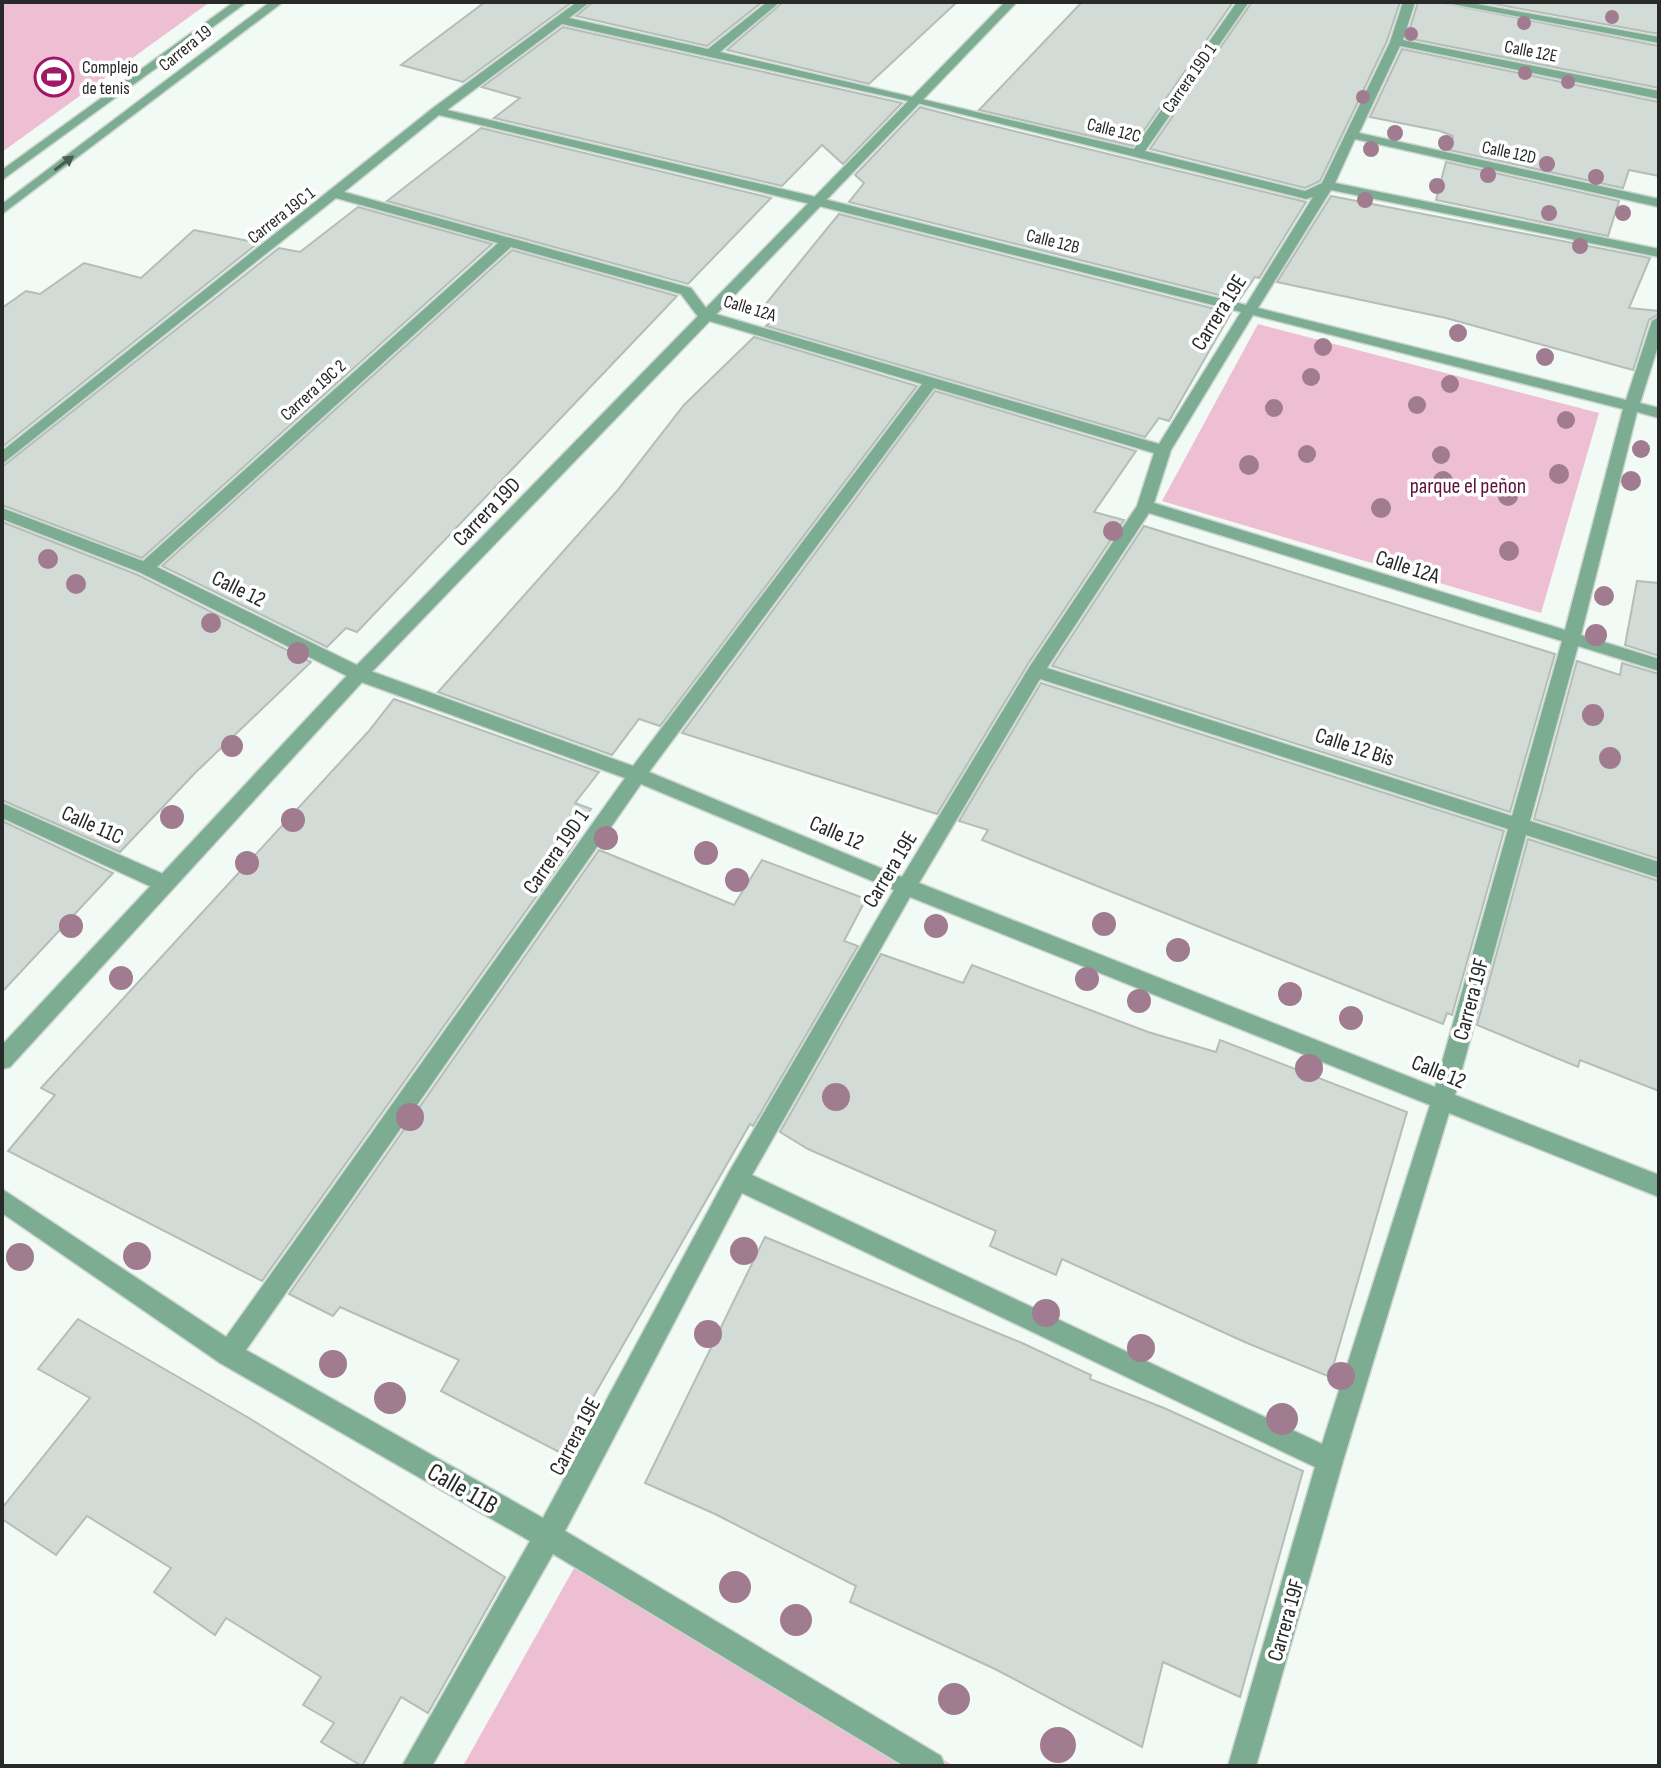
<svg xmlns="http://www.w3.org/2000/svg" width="1661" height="1768" font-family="'Sofia Sans Condensed',sans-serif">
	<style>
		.green { fill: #eebfd2 }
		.building { fill: #d2dbd6; stroke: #b4bdb7; stroke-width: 2 }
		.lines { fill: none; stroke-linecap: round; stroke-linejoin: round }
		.minor-casing { stroke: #cdd5d0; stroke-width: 3 }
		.tertiary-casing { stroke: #cdd5d0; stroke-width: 3 }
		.minor { fill: #7cad93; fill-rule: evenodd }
		.tertiary { fill: #7cad93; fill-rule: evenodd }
		.tree { fill: #a17c90 }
		.oneway { fill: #495e53 }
		.labels { text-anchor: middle; stroke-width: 7; stroke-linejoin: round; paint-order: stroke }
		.far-street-label { font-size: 18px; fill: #272a28; stroke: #fff }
		.far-poi-label { font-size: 18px; fill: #272a28; stroke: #fff; text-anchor: start }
		.street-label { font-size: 22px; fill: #272a28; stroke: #fff }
		.park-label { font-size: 22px; fill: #5f143d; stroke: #fff }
		.near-street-label { font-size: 26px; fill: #272a28; stroke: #fff }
	</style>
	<rect width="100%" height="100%" fill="#f1faf5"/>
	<g class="green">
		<polygon points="2,2 210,2 2,152"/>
		<polygon points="1258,324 1599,413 1541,613 1162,501"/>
		<polygon points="582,1554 954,1766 463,1766"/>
	</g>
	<g class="building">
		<polygon points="485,2 572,2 463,82 401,65"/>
		<polygon points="593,2 762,2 707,46 576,16"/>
		<polygon points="783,2 957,2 869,84 727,50"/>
		<polygon points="1082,2 1233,2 1133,146 979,110"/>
		<polygon points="1252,2 1400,2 1387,41 1320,181 1305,188 1150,149"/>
		<polygon points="1418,2 1438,2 1659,46 1659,88 1407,38"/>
		<polygon points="1483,2 1659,2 1659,34"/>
		<polygon points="563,27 902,103 843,164 822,145 782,186 494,118 520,98 482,87"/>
		<polygon points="1402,49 1659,102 1659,176 1629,170 1623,188 1449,150 1453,136 1440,131 1370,117"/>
		<polygon points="920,107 969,120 1306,202 1259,278 1255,277 1239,300 849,202 864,183 855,175"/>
		<polygon points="481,128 771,198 688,284 387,201"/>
		<polygon points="1446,162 1619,201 1608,236 1436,200"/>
		<polygon points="1331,196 1650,258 1629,308 1659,311 1659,314 1649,320 1633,370 1446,318 1277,282"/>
		<polygon points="358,207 492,244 142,558 2,505 2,467 279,248 300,252"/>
		<polygon points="839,214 1231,313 1169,421 1159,418 1145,437 766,326 776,316 760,311"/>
		<polygon points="194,230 258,243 2,447 2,308 26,291 40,294 84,263 141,278"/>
		<polygon points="512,250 677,296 357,632 346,628 327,647 162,566"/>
		<polygon points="754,337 917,386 660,726 639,719 612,755 438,692 617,491 684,405"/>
		<polygon points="935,391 1136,451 1094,512 1124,520 1028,664 937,814 682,733"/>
		<polygon points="2,522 138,575 311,662 195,773 120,852 2,800"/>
		<polygon points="1144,526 1555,654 1510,812 1052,666"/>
		<polygon points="1637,581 1659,583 1659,656 1625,645"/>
		<polygon points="1577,661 1620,675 1622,663 1659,674 1659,859 1534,819"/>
		<polygon points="1041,683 1504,831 1452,1015 1447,1013 1443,1024 1375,997 982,840 988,830 959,821"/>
		<polygon points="394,699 599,772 575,803 591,809 569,838 576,841 262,1281 8,1151 55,1095 41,1088 368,732"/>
		<polygon points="2,821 113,873 2,992"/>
		<polygon points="1528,839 1659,881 1659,1091 1580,1060 1578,1067 1477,1025"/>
		<polygon points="599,850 734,905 762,860 866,899 844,941 858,946 753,1126 750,1124 561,1453 441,1391 459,1360 340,1307 333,1316 289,1294"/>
		<polygon points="881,954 963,983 972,965 1148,1032 1216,1052 1220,1040 1407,1112 1330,1377 1247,1343 1062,1259 1056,1275 990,1246 996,1231 808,1149 780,1132"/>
		<polygon points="765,1237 1022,1343 1091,1375 1090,1379 1164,1408 1303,1471 1240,1697 1163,1662 1142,1747 995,1669 850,1602 856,1586 715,1514 645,1483"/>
		<polygon points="78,1319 249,1418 505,1577 428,1713 401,1697 362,1766 321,1742 334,1723 303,1705 321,1677 226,1618 215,1635 154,1592 171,1568 87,1516 56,1555 2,1519 2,1508 90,1398 38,1369"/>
	</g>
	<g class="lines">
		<g class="minor-casing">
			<g id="minor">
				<polygon points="234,2 247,2 2,180 2,170"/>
				<polygon points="270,2 283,2 2,214 2,204"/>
				<path d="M577,2H590L569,18L708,49L767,2H780L720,52L1134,149L1237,2H1249L1145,151L1305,191L1322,183L1390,42L1403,2H1415L1403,40L1659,91V99L1400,46L1359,133L1659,199V207L1355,139L1335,183L1659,249V257L1331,190L1258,308L1626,400L1652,321L1659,317V343L1640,403L1659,408V418L1637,412L1581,635L1659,659V671L1578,646L1530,821L1659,862V878L1526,835L1455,1095L1659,1175V1197L1449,1113L1343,1461L1256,1766H1228L1315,1467L742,1193L565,1531L941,1756L945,1766H904L553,1554L432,1766H402L530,1541L220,1363L2,1213V1189L226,1337L625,778L353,679L139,572L2,519V508L143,561L498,243L336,198L2,464V451L433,108ZM562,24L917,103L1306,199L1313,197L1246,305L820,198L447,110ZM439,115L819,206L1241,312L1159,444L709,312L691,288L344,192ZM511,247L681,294L699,318L922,384L633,766L365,669L157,567ZM1253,315L1623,409L1565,630L1154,503L1171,450ZM934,388L1154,453L1137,506L1030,666L902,877L649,772ZM1149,513L1562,641L1512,816L1047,668ZM1040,679L1508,829L1435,1087L919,883ZM641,784L894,890L729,1172L543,1518L246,1350ZM910,897L1430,1105L1322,1444L752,1175Z"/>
				<polygon points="1441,2 1466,2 1659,37 1659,43"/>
				<polygon points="2,803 170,877 173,883 170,889 156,889 2,818"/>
			</g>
		</g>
		<g class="tertiary-casing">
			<polygon id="tertiary" points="1005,2 1017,2 365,679 10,1067 2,1069 2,1045 353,669"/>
		</g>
		<use href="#minor" class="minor"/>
		<use href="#tertiary" class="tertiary"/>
	</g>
	<g class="tree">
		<circle cx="1612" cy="17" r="7"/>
		<circle cx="1524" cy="23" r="7"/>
		<circle cx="1411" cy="34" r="7"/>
		<circle cx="1525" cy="73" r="7"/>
		<circle cx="1568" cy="82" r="7"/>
		<circle cx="1363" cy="97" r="7"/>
		<circle cx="1395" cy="133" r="8"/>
		<circle cx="1446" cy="143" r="8"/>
		<circle cx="1371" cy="149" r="8"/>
		<circle cx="1547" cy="164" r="8"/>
		<circle cx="1488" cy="175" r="8"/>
		<circle cx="1596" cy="177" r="8"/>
		<circle cx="1437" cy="186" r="8"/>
		<circle cx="1365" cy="200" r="8"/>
		<circle cx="1549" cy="213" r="8"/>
		<circle cx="1623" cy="213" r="8"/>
		<circle cx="1580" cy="246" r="8"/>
		<circle cx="1458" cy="333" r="9"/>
		<circle cx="1323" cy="347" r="9"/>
		<circle cx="1545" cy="357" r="9"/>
		<circle cx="1311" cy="377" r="9"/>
		<circle cx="1450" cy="384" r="9"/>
		<circle cx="1417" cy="405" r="9"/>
		<circle cx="1274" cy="408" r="9"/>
		<circle cx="1566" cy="420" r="9"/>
		<circle cx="1641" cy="449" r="9"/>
		<circle cx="1307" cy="454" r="9"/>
		<circle cx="1441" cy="455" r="9"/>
		<circle cx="1249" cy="465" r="10"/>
		<circle cx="1559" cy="474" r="10"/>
		<circle cx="1443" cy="481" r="10"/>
		<circle cx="1631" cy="481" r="10"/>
		<circle cx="1508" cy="496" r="10"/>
		<circle cx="1381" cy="508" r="10"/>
		<circle cx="1113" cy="531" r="10"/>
		<circle cx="1509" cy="551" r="10"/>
		<circle cx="48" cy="559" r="10"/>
		<circle cx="1429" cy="574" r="10"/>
		<circle cx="76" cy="584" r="10"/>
		<circle cx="1604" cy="596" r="10"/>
		<circle cx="211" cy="623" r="10"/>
		<circle cx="1596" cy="635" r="11"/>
		<circle cx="298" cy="653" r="11"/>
		<circle cx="1593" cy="715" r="11"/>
		<circle cx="232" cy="746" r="11"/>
		<circle cx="1610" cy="758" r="11"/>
		<circle cx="172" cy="817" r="12"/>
		<circle cx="293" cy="820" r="12"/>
		<circle cx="606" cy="838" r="12"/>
		<circle cx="706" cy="853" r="12"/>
		<circle cx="247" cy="863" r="12"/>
		<circle cx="737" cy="880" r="12"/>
		<circle cx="1104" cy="924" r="12"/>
		<circle cx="71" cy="926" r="12"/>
		<circle cx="936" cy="926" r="12"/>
		<circle cx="1178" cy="950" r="12"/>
		<circle cx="121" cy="978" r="12"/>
		<circle cx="1087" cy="979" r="12"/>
		<circle cx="1290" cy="994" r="12"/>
		<circle cx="1139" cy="1001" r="12"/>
		<circle cx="1351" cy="1018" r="12"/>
		<circle cx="1309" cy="1068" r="14"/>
		<circle cx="836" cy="1097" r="14"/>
		<circle cx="410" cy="1117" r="14"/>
		<circle cx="744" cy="1251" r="14"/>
		<circle cx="137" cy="1256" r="14"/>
		<circle cx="20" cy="1257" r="14"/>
		<circle cx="1046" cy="1313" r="14"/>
		<circle cx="708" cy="1334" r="14"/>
		<circle cx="1141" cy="1348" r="14"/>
		<circle cx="333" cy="1364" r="14"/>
		<circle cx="1341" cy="1376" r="14"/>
		<circle cx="390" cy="1398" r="16"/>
		<circle cx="1282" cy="1419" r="16"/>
		<circle cx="735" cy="1587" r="16"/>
		<circle cx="796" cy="1620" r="16"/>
		<circle cx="954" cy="1699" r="16"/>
		<circle cx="1058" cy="1745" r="18"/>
	</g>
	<defs><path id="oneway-solid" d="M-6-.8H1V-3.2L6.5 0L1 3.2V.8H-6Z" transform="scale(2)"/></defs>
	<use class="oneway" href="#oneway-solid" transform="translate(64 163) rotate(-37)"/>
	<defs>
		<g id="stadium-ring" transform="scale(2)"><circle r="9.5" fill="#fff" stroke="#9f1866" stroke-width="1.5"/><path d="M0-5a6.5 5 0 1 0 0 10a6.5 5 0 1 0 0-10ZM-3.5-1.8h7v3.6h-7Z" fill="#9f1866"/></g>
	</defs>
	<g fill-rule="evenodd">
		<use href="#stadium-ring" x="54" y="77"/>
	</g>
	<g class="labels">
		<g class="far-street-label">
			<text transform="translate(185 48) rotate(-39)" y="6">Carrera 19</text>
			<text transform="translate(1531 51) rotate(11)" y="6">Calle 12E</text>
			<text transform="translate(1189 78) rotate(-55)" y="6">Carrera 19D 1</text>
			<text transform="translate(1114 130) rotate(14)" y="6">Calle 12C</text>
			<text transform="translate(1509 152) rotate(12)" y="6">Calle 12D</text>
			<text transform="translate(281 215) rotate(-38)" y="6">Carrera 19C 1</text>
			<text transform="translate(1053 241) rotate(14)" y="6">Calle 12B</text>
			<text transform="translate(750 308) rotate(17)" y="6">Calle 12A</text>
			<text transform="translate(313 390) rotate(-42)" y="6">Carrera 19C 2</text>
		</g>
		<g class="far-poi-label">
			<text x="82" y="73">Complejo<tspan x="82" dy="21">de tenis</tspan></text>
		</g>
		<g class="street-label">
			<text transform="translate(1218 312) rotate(-58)" y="8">Carrera 19E</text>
			<text transform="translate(486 511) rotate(-46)" y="8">Carrera 19D</text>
			<text transform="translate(1408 566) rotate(18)" y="8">Calle 12A</text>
			<text transform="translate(239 588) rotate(26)" y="8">Calle 12</text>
			<text transform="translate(1355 746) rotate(18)" y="8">Calle 12 Bis</text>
			<text transform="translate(93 824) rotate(24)" y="8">Calle 11C</text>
			<text transform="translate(837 832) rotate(23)" y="8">Calle 12</text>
			<text transform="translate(555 851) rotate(-55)" y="8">Carrera 19D 1</text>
			<text transform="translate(889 869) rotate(-59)" y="8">Carrera 19E</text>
			<text transform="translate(1470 999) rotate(-75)" y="8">Carrera 19F</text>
			<text transform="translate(1439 1071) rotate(22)" y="8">Calle 12</text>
			<text transform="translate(574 1436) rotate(-62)" y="8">Carrera 19E</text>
			<text transform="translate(1285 1620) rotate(-74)" y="8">Carrera 19F</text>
		</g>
		<g class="park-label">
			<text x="1468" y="493">parque el peñon</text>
		</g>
		<g class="near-street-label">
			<text transform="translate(463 1488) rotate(30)" y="9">Calle 11B</text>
		</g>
	</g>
	<rect width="1661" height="1768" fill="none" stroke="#272a28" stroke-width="8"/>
</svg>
